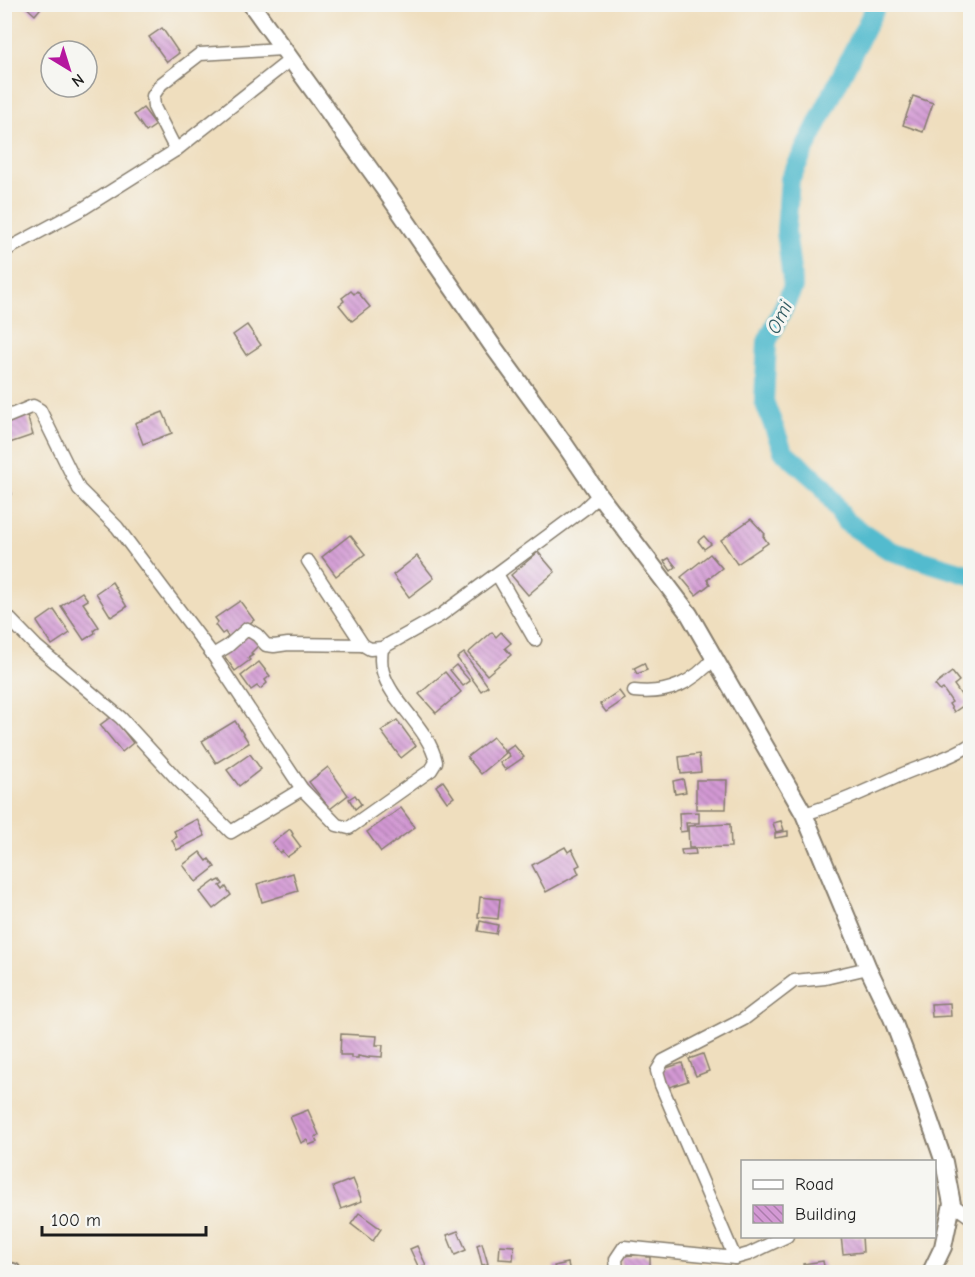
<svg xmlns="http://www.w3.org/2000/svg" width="975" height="1277" font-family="'Comic Neue',sans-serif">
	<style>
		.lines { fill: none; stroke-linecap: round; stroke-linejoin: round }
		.river { stroke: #52bbce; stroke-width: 20 }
		.building { fill: url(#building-back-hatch) }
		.minor-casing { stroke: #867d6d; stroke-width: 15 }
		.tertiary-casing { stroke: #867d6d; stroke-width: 20 }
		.minor { stroke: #fff; stroke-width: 12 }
		.tertiary { stroke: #fff; stroke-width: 16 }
		.labels { text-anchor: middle; stroke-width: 6; stroke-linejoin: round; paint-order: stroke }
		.water-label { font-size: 20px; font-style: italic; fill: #325c63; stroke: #f6f6f2 }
	</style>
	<defs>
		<pattern id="building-back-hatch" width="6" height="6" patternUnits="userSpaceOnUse" patternTransform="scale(1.5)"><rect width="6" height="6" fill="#d399d4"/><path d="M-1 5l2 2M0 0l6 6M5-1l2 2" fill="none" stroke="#aa7cab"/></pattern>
	</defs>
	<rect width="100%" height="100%" fill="#f6f6f2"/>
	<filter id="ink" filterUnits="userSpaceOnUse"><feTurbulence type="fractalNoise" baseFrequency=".0167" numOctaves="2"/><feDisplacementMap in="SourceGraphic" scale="12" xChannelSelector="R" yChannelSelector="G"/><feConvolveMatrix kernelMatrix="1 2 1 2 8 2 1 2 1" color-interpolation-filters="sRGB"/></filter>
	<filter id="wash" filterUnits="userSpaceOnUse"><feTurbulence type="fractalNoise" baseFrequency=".008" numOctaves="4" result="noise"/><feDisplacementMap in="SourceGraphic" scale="24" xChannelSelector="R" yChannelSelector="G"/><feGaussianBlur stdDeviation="1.35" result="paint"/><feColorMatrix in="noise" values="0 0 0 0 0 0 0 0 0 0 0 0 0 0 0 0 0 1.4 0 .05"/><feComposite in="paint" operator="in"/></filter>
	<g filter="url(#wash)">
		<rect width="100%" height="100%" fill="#efdebe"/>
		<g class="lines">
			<polyline class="river" points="877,4 790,179 786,231 793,287 767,342 764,401 783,451 823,486 846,522 891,551 970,575"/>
		</g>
		<g id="blocks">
			<g class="building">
				<polygon points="23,4 44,4 35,15"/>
				<polygon points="162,28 179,53 167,62 149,37"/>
				<polygon points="913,96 933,103 923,132 903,125"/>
				<polygon points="143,108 156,125 146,132 134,115"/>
				<polygon points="351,291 354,294 357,291 370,307 352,321 339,305 344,301 342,298"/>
				<polygon points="247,325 261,345 246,355 233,335"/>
				<polygon points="163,412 172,433 143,444 135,423"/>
				<polygon points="27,415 33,435 4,445 4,422"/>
				<polygon points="4,474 12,494 4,497"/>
				<polygon points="751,519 765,534 763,536 768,543 737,564 721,540"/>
				<polygon points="350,535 365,554 336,576 322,557"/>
				<polygon points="704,536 711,544 704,549 698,541"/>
				<polygon points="538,552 555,572 528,595 511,575"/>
				<polygon points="710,554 722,568 707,580 710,584 696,595 681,577"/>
				<polygon points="417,556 434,578 409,597 393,575"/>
				<polygon points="669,558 676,567 671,571 664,561"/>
				<polygon points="112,582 127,607 111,617 96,593"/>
				<polygon points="82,592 88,600 83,603 99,627 94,630 95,633 84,640 61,606"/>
				<polygon points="240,601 254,620 229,638 225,632 222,634 215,625 218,622 215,618"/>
				<polygon points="54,610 70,633 52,645 37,622"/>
				<polygon points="492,632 496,637 501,632 511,643 505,648 511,655 487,675 468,653"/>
				<polygon points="247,635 249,638 253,636 259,645 251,653 253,655 248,658 250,660 235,671 222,653"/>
				<polygon points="464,653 488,686 481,691 457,658"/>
				<polygon points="259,662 270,676 265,680 267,683 260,689 257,686 251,690 241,676"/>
				<polygon points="644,663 647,670 637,674 634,668"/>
				<polygon points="456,665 470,681 463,686 450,670"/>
				<polygon points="445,672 461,692 436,713 419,694"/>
				<polygon points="952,672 959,681 954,685 967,703 954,712 949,704 952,702 943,689 940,691 935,685"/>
				<polygon points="619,691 625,699 606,712 600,704"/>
				<polygon points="112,716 133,743 122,752 100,725"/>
				<polygon points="397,720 416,746 401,758 381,731"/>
				<polygon points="235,721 249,743 216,763 202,741"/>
				<polygon points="493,737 506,753 481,774 467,757"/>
				<polygon points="514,745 524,757 505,770 500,763 510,756 506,751"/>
				<polygon points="250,754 261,769 239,786 227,770"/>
				<polygon points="699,754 701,772 681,774 679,757"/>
				<polygon points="328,767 348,795 330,809 309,782"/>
				<polygon points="683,779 686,792 675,794 673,781"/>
				<polygon points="696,780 727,780 726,809 696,809"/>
				<polygon points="443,781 454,797 447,802 436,786"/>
				<polygon points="355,795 361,804 355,809 349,799"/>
				<polygon points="401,808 415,827 381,852 367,832"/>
				<polygon points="699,812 699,823 686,823 687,831 680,832 679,813"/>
				<polygon points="197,819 205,836 177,850 172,840 177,837 174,831"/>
				<polygon points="781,821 784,830 776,832 773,823"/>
				<polygon points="730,824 731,847 689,848 688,826"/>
				<polygon points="290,829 293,834 292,835 301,847 287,857 282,851 280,853 272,843"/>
				<polygon points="788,831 788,836 775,838 775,833"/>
				<polygon points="565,847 568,852 572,849 580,865 576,867 579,874 546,892 532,865"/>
				<polygon points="695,849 696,854 682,855 681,850"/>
				<polygon points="200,852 207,861 209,859 215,867 196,882 183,865"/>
				<polygon points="293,873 298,891 262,902 257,884"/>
				<polygon points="220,880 223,884 220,886 223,890 226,887 231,895 213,909 200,892 215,881 216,882"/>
				<polygon points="480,897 500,899 498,919 478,917"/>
				<polygon points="480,921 498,925 496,934 478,931"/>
				<polygon points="950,1003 951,1016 932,1017 931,1004"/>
				<polygon points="341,1034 377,1036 376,1045 383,1045 382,1057 369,1056 369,1058 358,1056 358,1058 351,1058 351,1055 340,1055"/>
				<polygon points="703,1054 709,1071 696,1076 689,1059"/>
				<polygon points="682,1063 688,1081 666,1088 660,1070"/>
				<polygon points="308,1110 319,1135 315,1137 317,1142 309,1145 307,1140 301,1143 290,1117"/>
				<polygon points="353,1179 362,1201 341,1209 333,1187"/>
				<polygon points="359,1213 381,1229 373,1241 351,1224"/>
				<polygon points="458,1231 466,1250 455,1255 447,1235"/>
				<polygon points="841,1236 862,1236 863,1252 843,1254"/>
				<polygon points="482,1243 488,1264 482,1265 477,1245"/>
				<polygon points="500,1245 514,1246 513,1260 499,1259"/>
				<polygon points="417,1246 426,1265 419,1268 410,1249"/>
				<polygon points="645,1254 646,1257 650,1257 650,1272 622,1272 621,1256"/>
				<polygon points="823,1261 825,1271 804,1272 803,1264"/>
				<polygon points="568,1263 570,1272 556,1272 554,1266"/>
			</g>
		</g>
	</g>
	<g filter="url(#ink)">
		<use href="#blocks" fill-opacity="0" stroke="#867d6d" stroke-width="1.5"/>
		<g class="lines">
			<g class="minor-casing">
				<g id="minor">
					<polyline points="176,150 154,107 153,96 161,84 200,54 282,49"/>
					<polyline points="4,251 84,208 176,150 290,60"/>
					<path d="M4,418L33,406L40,410L79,489L117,527L213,655L302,789L337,825L349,828L431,770L436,762C429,728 391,702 383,672C380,664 381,656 382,648"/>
					<polyline points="308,561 363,645 370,649 382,648 441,615 584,509 599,495"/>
					<polyline points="497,574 535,640"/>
					<polyline points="4,613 36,646 121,718 177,779 231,832 302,789"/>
					<polyline points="213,655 228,646 247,629 257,635 266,645 274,646 288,644 363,645"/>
					<path d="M634,691C668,695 693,683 715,657"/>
					<path d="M804,814C838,804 870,789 903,774C926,764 949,759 970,745"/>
					<polyline points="952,1204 970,1217"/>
					<polyline points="735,1258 661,1085 657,1071 663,1061 744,1019 794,981 825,978 868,968"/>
					<polyline points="617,1272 616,1259 624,1247 735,1258 749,1254 787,1236"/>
				</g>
			</g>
			<g class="tertiary-casing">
				<g id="tertiary">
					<polyline points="251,4 387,193 492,345 565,445 599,495 689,614 804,814 868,968 892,1018 917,1084 944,1162 952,1204 943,1247 931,1272"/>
					<polyline points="4,1270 13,1272"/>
				</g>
			</g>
			<use href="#minor" class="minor"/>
			<use href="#tertiary" class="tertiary"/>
		</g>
	</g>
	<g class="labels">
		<g class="water-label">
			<text transform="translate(779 317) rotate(-64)" y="7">Omi</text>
		</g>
	</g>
	<rect width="975" height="1277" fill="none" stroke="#f6f6f2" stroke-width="24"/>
	<rect x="741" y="1160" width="195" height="78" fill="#f6f6f2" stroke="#9f9f9c" stroke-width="1.5"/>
	<rect x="753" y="1180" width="30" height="9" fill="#ffffff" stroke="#9f9f9c" stroke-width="1.5"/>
	<text x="795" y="1190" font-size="18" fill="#1c1c1c">Road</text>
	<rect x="753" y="1205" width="30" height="18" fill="url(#building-back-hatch)" stroke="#9f9f9c" stroke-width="1.5"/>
	<text x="795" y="1220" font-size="18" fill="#1c1c1c">Building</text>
	<g transform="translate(69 69) rotate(142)"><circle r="28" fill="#f6f6f2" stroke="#9f9f9c" stroke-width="1.5"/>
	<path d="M0-4.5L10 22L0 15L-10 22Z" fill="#b5179e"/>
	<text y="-9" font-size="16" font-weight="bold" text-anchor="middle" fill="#1c1c1c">N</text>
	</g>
	<path d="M42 1226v9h164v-9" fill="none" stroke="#1c1c1c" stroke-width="3"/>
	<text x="51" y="1226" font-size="18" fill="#1c1c1c" stroke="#f6f6f2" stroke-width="4.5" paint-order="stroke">100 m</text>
</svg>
